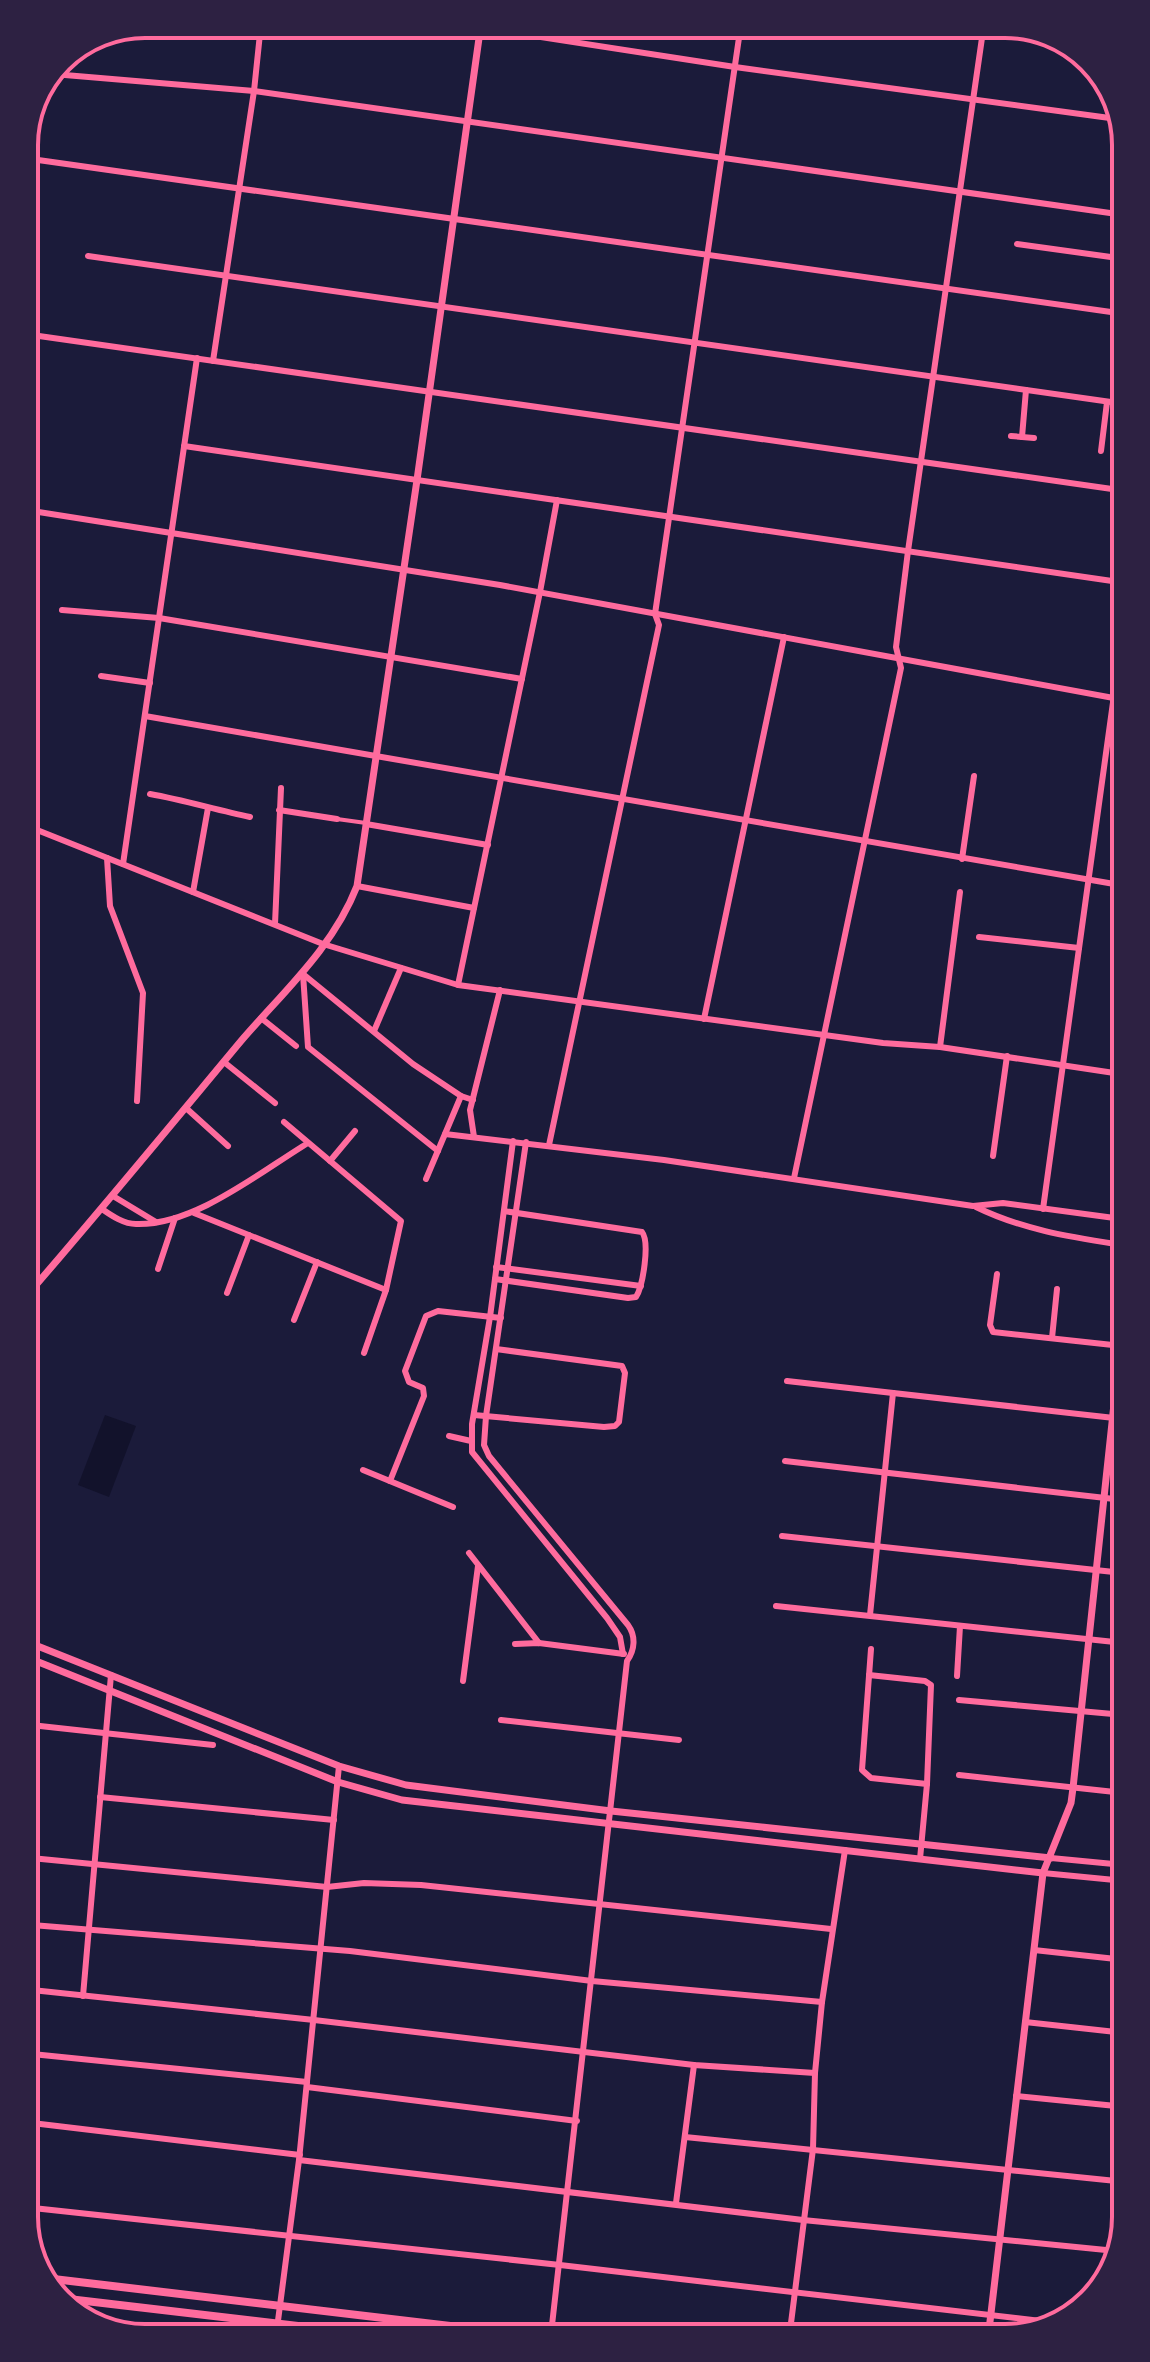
<svg xmlns="http://www.w3.org/2000/svg" width="1150" height="2362" font-family="'DejaVu Sans',sans-serif">
	<style>
		.water { fill: #12122b }
		.lines { fill: none; stroke-linecap: round; stroke-linejoin: round }
		.pedestrian { stroke: #ff6b9d; stroke-width: 4 }
		.minor { stroke: #ff6b9d; stroke-width: 6 }
		.tertiary { stroke: #ff6b9d; stroke-width: 7 }
		.secondary { stroke: #ff6b9d; stroke-width: 8 }
		.rim { fill: none; stroke: #ff6b9d; stroke-width: 4 }
	</style>
	<rect width="100%" height="100%" fill="#1b1b3a"/>
	<polygon class="water" points="105,1415 136,1426 109,1497 78,1485"/>
	<g class="lines">
		<polyline class="pedestrian" points="337,819 366,823"/>
		<g class="minor">
			<polyline points="456,24 735,67 1117,119"/>
			<polyline points="53,74 254,91 1117,214"/>
			<polyline points="24,158 1118,313"/>
			<polyline points="1017,244 1118,258"/>
			<polyline points="88,256 1118,403"/>
			<polyline points="25,334 1119,490"/>
			<polyline points="213,361 254,91 261,24"/>
			<polyline points="1011,436 1034,438"/>
			<polyline points="1022,437 1026,390"/>
			<polyline points="184,446 1119,582"/>
			<polyline points="1101,451 1107,402"/>
			<polyline points="26,510 500,585 1119,699"/>
			<polyline points="62,610 159,618 522,679"/>
			<polyline points="101,676 150,683"/>
			<polyline points="145,716 1120,885"/>
			<polyline points="27,753 29,735"/>
			<path d="M150,794C184,800 216,810 250,817"/>
			<polyline points="279,810 337,819"/>
			<polyline points="366,824 488,845"/>
			<polyline points="27,826 323,944 458,985 883,1043 940,1047 1121,1074"/>
			<polyline points="107,858 110,906 143,993 137,1101"/>
			<polyline points="962,859 974,776"/>
			<polyline points="123,864 197,358"/>
			<polyline points="357,886 474,908"/>
			<polyline points="193,892 208,808"/>
			<polyline points="275,924 281,788"/>
			<polyline points="979,937 1079,948"/>
			<polyline points="303,974 308,1047 438,1151"/>
			<polyline points="303,974 413,1064 461,1096 473,1100"/>
			<polyline points="458,985 540,592 557,500"/>
			<polyline points="261,1018 296,1046"/>
			<polyline points="704,1019 784,637"/>
			<polyline points="374,1031 401,968"/>
			<polyline points="940,1047 960,892"/>
			<polyline points="224,1062 275,1103"/>
			<polyline points="186,1108 228,1146"/>
			<polyline points="284,1122 401,1221 386,1290 364,1353"/>
			<polyline points="445,1134 664,1160 973,1206 1003,1203 1122,1219"/>
			<polyline points="474,1137 470,1110 500,990"/>
			<polyline points="513,1141 490,1317 472,1424 472,1452 607,1618 620,1637 623,1654"/>
			<path d="M526,1142L486,1416L484,1445L489,1456L628,1625C636,1636 635,1650 627,1661L551,2334"/>
			<polyline points="549,1145 659,625 655,614 741,24"/>
			<polyline points="993,1156 1007,1056"/>
			<polyline points="330,1161 355,1131"/>
			<polyline points="794,1178 901,668 896,647 908,551 984,24"/>
			<polyline points="426,1179 461,1096"/>
			<polyline points="113,1196 156,1222"/>
			<path d="M976,1207C1023,1230 1071,1237 1122,1245"/>
			<path d="M102,1209C112,1216 124,1224 136,1224C194,1226 260,1172 308,1143"/>
			<polyline points="1043,1209 1119,659"/>
			<polyline points="194,1213 386,1290"/>
			<polyline points="496,1267 641,1286"/>
			<polyline points="158,1269 175,1218"/>
			<polyline points="997,1274 990,1325 993,1332 1122,1346"/>
			<path d="M495,1279L628,1298L636,1297C643,1286 650,1242 642,1232L504,1211"/>
			<polyline points="227,1293 249,1235"/>
			<polyline points="294,1320 317,1262"/>
			<polyline points="1052,1338 1057,1289"/>
			<polyline points="787,1381 1123,1419"/>
			<polyline points="474,1415 604,1427 615,1426 619,1422 625,1373 622,1366 496,1349"/>
			<polyline points="449,1436 471,1441"/>
			<polyline points="785,1461 1123,1500"/>
			<polyline points="363,1470 453,1507"/>
			<polyline points="390,1481 424,1396 423,1388 409,1382 405,1371 426,1316 438,1311 501,1318"/>
			<polyline points="782,1536 1123,1573"/>
			<polyline points="469,1553 539,1643"/>
			<polyline points="776,1606 1124,1643"/>
			<polyline points="870,1615 893,1393"/>
			<polyline points="515,1644 539,1643 624,1654"/>
			<polyline points="871,1649 862,1770 871,1778 927,1784"/>
			<polyline points="869,1675 925,1681 931,1685 927,1784 920,1859"/>
			<polyline points="957,1676 960,1626"/>
			<polyline points="463,1681 478,1566"/>
			<polyline points="959,1700 1124,1715"/>
			<polyline points="501,1720 679,1740"/>
			<polyline points="31,1725 213,1745"/>
			<polyline points="959,1775 1124,1793"/>
			<polyline points="100,1797 334,1820"/>
			<polyline points="31,1858 327,1887 364,1883 421,1885 831,1929"/>
			<polyline points="1051,1858 1124,1865"/>
			<polyline points="1043,1873 1125,1881"/>
			<polyline points="32,1925 350,1951 592,1981 822,2002"/>
			<polyline points="1034,1950 1125,1960"/>
			<polyline points="32,1990 314,2020 694,2065 815,2073"/>
			<polyline points="83,1996 111,1675"/>
			<polyline points="1025,2022 1125,2033"/>
			<polyline points="32,2054 307,2082"/>
			<polyline points="307,2087 577,2121"/>
			<polyline points="1016,2096 1126,2107"/>
			<polyline points="32,2123 300,2155"/>
			<polyline points="685,2137 1126,2182"/>
			<polyline points="299,2160 803,2220 1116,2251"/>
			<polyline points="676,2203 694,2065"/>
			<polyline points="33,2208 560,2265 1058,2323"/>
			<polyline points="790,2331 813,2149 815,2073 822,2002 845,1850"/>
			<polyline points="276,2336 299,2160 339,1766"/>
		</g>
		<g class="tertiary">
			<path d="M29,1293C101,1210 171,1125 241,1041C283,992 333,948 357,886L417,480L481,24"/>
			<polyline points="30,1643 339,1766 406,1785 611,1811 1051,1858"/>
			<polyline points="31,1659 338,1782 402,1800 1043,1873"/>
			<polyline points="989,2330 1043,1873 1071,1803 1073,1788 1122,1329"/>
		</g>
		<g class="secondary">
			<polyline points="45,2278 518,2334"/>
			<polyline points="60,2298 374,2335"/>
		</g>
	</g>
	<path d="M0 0H1150V2362H0ZM145 38H1005A107 107 0 0 1 1112 145V2217A107 107 0 0 1 1005 2324H145A107 107 0 0 1 38 2217V145A107 107 0 0 1 145 38Z" fill="#2d2142" fill-rule="evenodd"/>
	<path class="rim" d="M145 38H1005A107 107 0 0 1 1112 145V2217A107 107 0 0 1 1005 2324H145A107 107 0 0 1 38 2217V145A107 107 0 0 1 145 38Z"/>
</svg>
